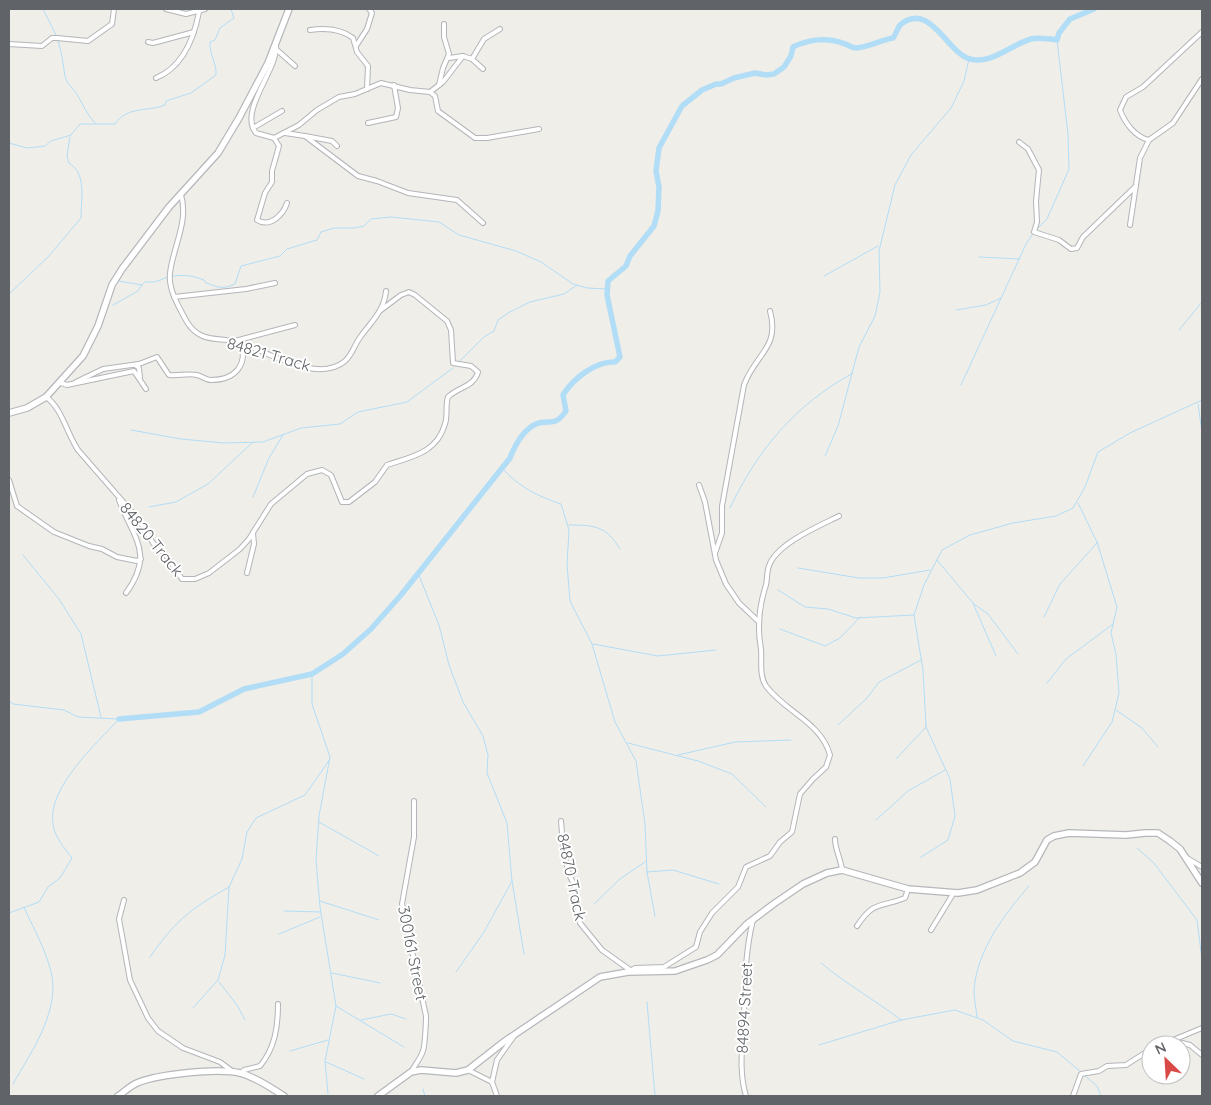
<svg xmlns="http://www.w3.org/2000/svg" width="1211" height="1105" font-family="Quicksand,sans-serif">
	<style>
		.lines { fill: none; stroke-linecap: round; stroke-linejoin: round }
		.stream { stroke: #b2ddf6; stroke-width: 1 }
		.river { stroke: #b2ddf6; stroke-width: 5.5 }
		.street-casing { stroke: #b3b5b9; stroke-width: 6 }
		.secondary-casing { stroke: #b5b7bb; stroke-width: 8 }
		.street { stroke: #fff; stroke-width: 4 }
		.secondary { stroke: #fff; stroke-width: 5.5 }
		.labels { text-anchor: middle; stroke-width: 4; stroke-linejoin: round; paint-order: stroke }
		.street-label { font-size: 16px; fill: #606367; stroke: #fff }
	</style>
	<rect width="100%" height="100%" fill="#f0eee9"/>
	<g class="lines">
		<g class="stream">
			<polyline points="43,9 57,37"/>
			<path d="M58,40C62,53 63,64 65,76C67,85 74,89 78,96C84,107 87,114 95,123"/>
			<path d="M9,143L27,148L45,146L51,141L71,135L80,124H115C127,106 147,112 165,105L166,101L191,93L216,75C217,63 209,54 210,42L215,40L220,28L234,18L231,9"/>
			<polyline points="1037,229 1047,219 1069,169 1068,134 1057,40"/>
			<polyline points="979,257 1020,259"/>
			<path d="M172,276C187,275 190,275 204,280L206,283C219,287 221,290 235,284L241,266L280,256L287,249L317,240L321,232L334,228H354L364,226L371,219L391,217L439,222L459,235L516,251L541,262L573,284L587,288L607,289"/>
			<polyline points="824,276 878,246"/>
			<polyline points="118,281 142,285 145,282 155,282 168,277"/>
			<path d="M9,294L48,257L81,218C81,199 87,174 69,163L67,156L70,137"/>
			<polyline points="113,305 138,291 142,285"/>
			<polyline points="956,310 986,305 1001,298"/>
			<polyline points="1179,330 1202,302"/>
			<polyline points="459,362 484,337 494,331 498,320 508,313 530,302 564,294 577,285"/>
			<polyline points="961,385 1026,244 1034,232"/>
			<polyline points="1198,404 1202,432"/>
			<polyline points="131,430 181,439 224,443 263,442 301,428 340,424 358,412 407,402 453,368"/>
			<polyline points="825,456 838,426 859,347 875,316 880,292 879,251 895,185 911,155 951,108 964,81 969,59"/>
			<path d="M502,468C519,487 537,496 561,504L569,530L567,564L570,601L592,644L615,722L636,761L645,824L647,872L655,916"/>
			<polyline points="253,497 269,458 283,435"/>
			<polyline points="1078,503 1097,542 1117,607 1111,633 1116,654 1119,693 1112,722 1083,766"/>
			<polyline points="149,507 176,502 208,484 252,443"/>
			<path d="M730,508C758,449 795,405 853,373"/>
			<path d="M569,525C595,525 606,526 620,549"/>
			<polyline points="23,555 59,599 81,634 101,717"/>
			<polyline points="937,560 973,603 996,656"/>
			<polyline points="798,568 859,578 883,578 930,570"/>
			<polyline points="418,573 439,625 449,665 463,702 483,736 488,755 487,773 507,823 512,881 524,954"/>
			<polyline points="778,590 805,607 828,609 856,618 914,615"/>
			<polyline points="974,604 988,614 1018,654"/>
			<polyline points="1044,617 1060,584 1097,543"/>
			<polyline points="780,629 825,646 840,638 860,617"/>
			<polyline points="593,644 658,656 716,650"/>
			<polyline points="312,674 312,704 330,757 319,816 316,860 320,907 336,1006 325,1061 328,1094"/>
			<polyline points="1047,683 1066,659 1113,624"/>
			<polyline points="9,701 13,704 64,710 78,717 118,719"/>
			<polyline points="1116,710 1142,728 1158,747"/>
			<polyline points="838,725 867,698 879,682 921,660"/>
			<polyline points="628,743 698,761 732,774 766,807"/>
			<polyline points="678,755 735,742 791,740"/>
			<polyline points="896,759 926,727"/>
			<polyline points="876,820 908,791 945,770"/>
			<polyline points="319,822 379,856"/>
			<polyline points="1137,848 1153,862 1197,920 1202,959"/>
			<polyline points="921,857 948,840 955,816 950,779 926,727 923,670 914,615 924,585 942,550 970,535 1013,523 1056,516 1073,508 1085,487 1098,452 1130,433 1202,400"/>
			<polyline points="647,872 673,870 719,884"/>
			<polyline points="320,901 379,920"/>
			<polyline points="594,904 620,879 645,862"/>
			<polyline points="284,911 321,912"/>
			<path d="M9,913L39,902L48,887L60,878L72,858C65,849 54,836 53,824C47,788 96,744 119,719"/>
			<polyline points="279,934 320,917"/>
			<path d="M150,957C176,920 189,910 229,887"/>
			<path d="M821,963C846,984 875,1000 901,1020"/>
			<polyline points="456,972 484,932 512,881"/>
			<polyline points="332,973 380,983"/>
			<polyline points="219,982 237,1005 245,1020"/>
			<polyline points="647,1002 655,1096"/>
			<polyline points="336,1006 404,1047"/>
			<polyline points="193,1008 218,980 225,955 229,887 242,859 247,832 256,818 305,795 330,759"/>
			<path d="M977,1017C976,1008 974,999 974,990C977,950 1004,915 1029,886"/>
			<polyline points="361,1020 391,1014 406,1019"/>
			<polyline points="819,1045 901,1020 955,1010 983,1020 1013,1041 1057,1052 1081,1072"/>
			<polyline points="290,1051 328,1040"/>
			<polyline points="326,1062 364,1079"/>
			<polyline points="1084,1075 1097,1086 1101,1096"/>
			<path d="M13,1084C30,1054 52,1023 53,988C53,962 34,930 24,907"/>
			<polyline points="423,1089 425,1096"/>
		</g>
		<path class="river" d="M119,719L199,712L244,689L312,674L343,654L371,629L401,595L510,458C515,445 523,430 536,424C550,418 553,429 566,411L563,395C573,379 595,361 615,362L620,357L607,295L608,281L626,266L630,256L654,226L658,211L659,187L656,171L659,148L682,106L702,90L716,84H721L734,78L755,73L766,75L774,74L784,67L791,56L793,47C809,39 828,37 845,44C849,45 852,48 856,48C869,47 881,40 893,38C896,34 897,29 900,25C930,0 947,53 970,59C991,65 1012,44 1031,39C1038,37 1050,39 1057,40L1059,33L1070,19L1094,9"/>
		<g class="street-casing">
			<g id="street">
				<polyline points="166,9 186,14 205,9"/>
				<path d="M310,30C324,28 341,29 353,38L357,52L368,66L367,89"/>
				<polyline points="148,42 153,43 194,32"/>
				<polyline points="9,44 42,46 52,38 57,38 88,41 112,24 114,9"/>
				<path d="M276,46C278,70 238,111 256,133L274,138L299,125L317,110L339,97L355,94L381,83L410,90L430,92L443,82L463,56"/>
				<polyline points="356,46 367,29 372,13 369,9"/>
				<polyline points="277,50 295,66"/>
				<polyline points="449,58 463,56 472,59 484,39 500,29"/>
				<polyline points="472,59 483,69"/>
				<path d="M156,78C183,67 194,38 199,12"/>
				<polyline points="439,85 443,68 449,54 444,37 444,24"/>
				<polyline points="430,92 435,96 438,111 475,138 487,138 539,129"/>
				<polyline points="368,123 396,117 398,108 394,85"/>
				<polyline points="253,128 282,111"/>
				<polyline points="285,133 305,136 358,176 377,181 408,193 457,200 483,223"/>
				<polyline points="305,136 332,141 337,146"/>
				<path d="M274,138L279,146L272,171V182L265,193L257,220C270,228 283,215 287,203"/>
				<path d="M1149,140C1135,137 1125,123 1120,110L1126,97L1143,87L1202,32"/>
				<polyline points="1019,142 1028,149 1039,170 1036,201 1037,222 1034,232 1059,240 1071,249 1077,248 1083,237 1136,186"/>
				<path d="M181,195C189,221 173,247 170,273C168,290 179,307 187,322C201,345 221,336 241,343C268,352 318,384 345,361C353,354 354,345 361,336C372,321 384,311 386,291"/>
				<polyline points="1130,225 1140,158 1149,140 1173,123 1202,79"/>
				<polyline points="174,297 246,289 275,283"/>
				<polyline points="235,341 295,325"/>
				<polyline points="135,365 139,368 140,378"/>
				<path d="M76,382L103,369L139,364L157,357L169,375C179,376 188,373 197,375C202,376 206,380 211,380C235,380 248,365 241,343"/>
				<polyline points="61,383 67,385 134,371 146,389"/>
				<path d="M46,397C62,408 67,434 78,450L139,520L153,543L165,554L182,579H195L209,573L240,549L249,539L271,504L307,474L322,470L331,475L342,502H349L375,482L387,465C411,457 437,453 445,424C448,416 445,406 448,397C458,387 474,387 478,372L471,366L453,363L451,330L447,321L415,295L409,292L401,295L381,310"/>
				<polyline points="9,480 17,506 54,532 89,546 102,549 117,557 137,561 141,559"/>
				<polyline points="699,485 705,502 716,560 726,584 739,603 759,622"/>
				<path d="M119,500C133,538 155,553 126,593"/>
				<path d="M715,553L722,533V506L744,385C756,353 780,348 770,311"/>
				<polyline points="247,573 254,544 253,533"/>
				<path d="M561,821C562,834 565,875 574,883L580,923L602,950L630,970"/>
				<path d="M835,839C835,850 841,859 842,870"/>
				<polyline points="1187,858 1202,867"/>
				<polyline points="124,900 119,919 130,980 148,1018 158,1031 183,1048 220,1062 232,1071"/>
				<path d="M857,926C874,900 880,908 905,898L908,889"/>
				<polyline points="931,930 953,894"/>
				<path d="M630,971L635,968L664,967L696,947L700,932L712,913L738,887L746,867L770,856L780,842L792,832L800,794L813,779L826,767L830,755C821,722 785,712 766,686C759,676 762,661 761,649C757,628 759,608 765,588C768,581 766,573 769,566C776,544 819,526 839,516"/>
				<polyline points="1174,1041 1190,1045 1202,1055"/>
				<polyline points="1161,1045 1202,1028"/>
				<polyline points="468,1070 492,1082 497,1096"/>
				<path d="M411,1072C415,1065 420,1059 423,1051C425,1044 426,1024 426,1016L402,904L414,837V801"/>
				<path d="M241,1073L244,1070L260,1066C275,1048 278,1027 278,1004"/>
				<polyline points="492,1082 497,1060 514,1036"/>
				<path d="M746,1096C738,1069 743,1043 744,1016C745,983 745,952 753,920"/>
				<polyline points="1073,1096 1081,1074 1099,1071 1107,1066 1126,1065 1151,1049"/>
			</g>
		</g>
		<g class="secondary-casing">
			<g id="secondary">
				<polyline points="9,413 27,408 46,397 83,356 98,326 112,285 122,269 169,207 218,153 239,118 268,63 289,9"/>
				<path d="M118,1096C124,1092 130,1086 137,1083C158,1074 217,1068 240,1073C256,1077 271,1088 284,1096"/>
				<polyline points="378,1096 411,1072 421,1070 456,1073 468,1070 505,1041 600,977 628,972 675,971 707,960 717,955 747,924 775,903 803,884 827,873 842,870 908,889 958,893 977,890 1020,873 1035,862 1047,840 1054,836 1069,833 1126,835 1145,833 1158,833 1170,841 1180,849 1202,883"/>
			</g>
		</g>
		<use href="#street" class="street"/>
		<use href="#secondary" class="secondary"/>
	</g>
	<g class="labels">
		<g class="street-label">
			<text transform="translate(269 354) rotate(16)" y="6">84821 Track</text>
			<text transform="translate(152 539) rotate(51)" y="6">84820 Track</text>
			<text transform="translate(572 877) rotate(78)" y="6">84870 Track</text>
			<text transform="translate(413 953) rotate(79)" y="6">300161 Street</text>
			<text transform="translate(744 1008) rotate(-87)" y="6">84894 Street</text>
		</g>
	</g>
	<rect width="1211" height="1105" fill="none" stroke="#606367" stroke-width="20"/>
	<g transform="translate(1166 1060) rotate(335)"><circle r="24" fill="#ffffff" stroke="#bfc1c2"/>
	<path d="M0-4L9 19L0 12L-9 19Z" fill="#d84947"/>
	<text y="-8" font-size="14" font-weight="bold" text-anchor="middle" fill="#606367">N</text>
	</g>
</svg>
